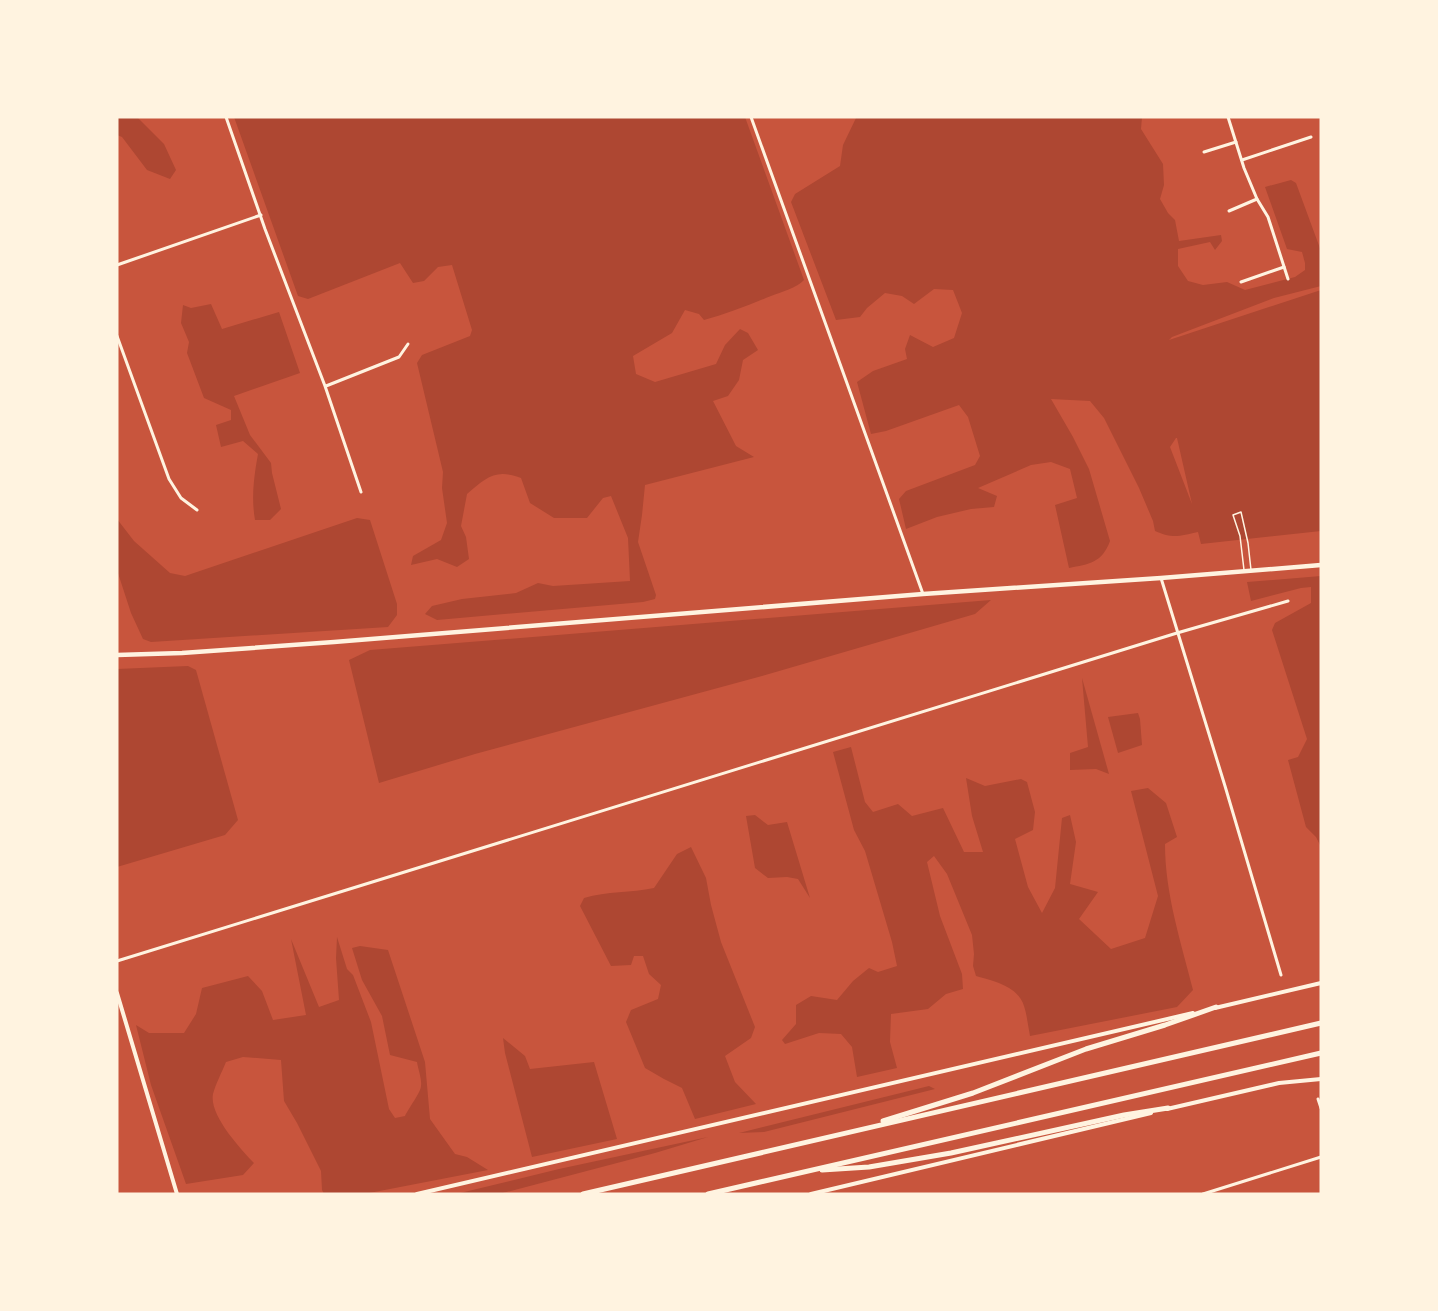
<svg xmlns="http://www.w3.org/2000/svg" width="1438" height="1311" font-family="Quicksand,sans-serif">
	<style>
		.green { fill: #ae4732; fill-rule: evenodd }
		.lines { fill: none; stroke-linecap: round; stroke-linejoin: round }
		.service { stroke: #fff3e0; stroke-width: 1.5 }
		.minor { stroke: #fff3e0; stroke-width: 3 }
		.tertiary { stroke: #fff3e0; stroke-width: 4 }
		.secondary { stroke: #fff3e0; stroke-width: 4 }
		.primary { stroke: #fff3e0; stroke-width: 4.5 }
		.motorway { stroke: #fff3e0; stroke-width: 5 }
	</style>
	<rect width="100%" height="100%" fill="#c8553d"/>
	<g class="green">
		<polygon points="117,117 137,117 164,144 176,170 170,179 147,170 122,137 117,135"/>
		<path d="M234,117H745L804,280C797,288 781,292 771,296C749,305 727,314 704,320L699,314L685,310L672,333L633,356L636,374L655,382L716,364L725,345L740,329L748,333L758,350L743,360L739,380L728,396L713,401L736,446L754,457L645,485L642,515L638,542L656,595L655,599L643,602L437,620L425,614L432,606L462,599L516,593L538,583L553,586L630,581L628,538L611,496L603,498L587,518H554L530,503L521,478C495,468 486,478 467,494L461,526L466,537L469,559L457,567L437,559L411,565L413,556L441,540L447,523L442,488L443,472L417,363L422,355L470,336L472,330L452,265L438,267L424,281L413,283L400,263L308,299L298,296Z"/>
		<path d="M863,117H1142L1141,129L1163,164L1164,185L1160,199L1168,213L1175,220L1179,241L1221,235L1222,241L1215,250L1210,242L1178,249V266L1188,281L1203,285L1227,282L1245,290L1295,277L1305,270V263L1302,252L1287,249L1265,187L1291,180L1296,183L1321,251V286L1274,298L1172,337L1169,340L1321,290V531L1201,544L1198,532C1180,536 1173,539 1155,531L1153,521L1139,488L1104,418L1090,401L1051,399L1073,437L1089,469L1110,541C1102,563 1089,564 1069,568L1055,505L1077,498L1070,469L1051,462L1031,465L978,488L997,496L994,507L971,509L937,517L906,529L899,499L906,491L975,465L980,456L968,417L959,405L886,431L871,434L857,382L873,371L907,359L905,349L910,335L933,347L954,338L962,313L953,290L934,289L914,304L902,296L885,293L867,308L860,317L836,320L791,202L795,194L840,166L843,145L856,118ZM1176,438H1177L1192,504L1170,447Z"/>
		<path d="M211,304L222,329L279,312L300,373L234,396L250,435L271,463L272,473L281,509L270,520H255C251,497 254,476 258,454L243,441L221,447L216,425L231,420V410L204,398L187,353L189,342L181,323L183,305L191,308Z"/>
		<polygon points="357,518 370,520 397,604 397,615 388,627 151,642 143,639 131,613 117,570 117,519 134,541 170,573 185,576"/>
		<polygon points="1321,576 1321,847 1316,837 1306,827 1288,760 1298,757 1307,739 1272,630 1275,623 1311,603 1311,587 1301,588 1251,601 1247,582"/>
		<polygon points="991,600 975,614 762,676 475,754 379,783 349,660 370,650"/>
		<polygon points="188,666 196,670 238,820 225,835 117,867 117,669"/>
		<polygon points="1082,678 1109,774 1096,769 1070,770 1070,753 1088,747"/>
		<polygon points="1138,713 1140,719 1142,745 1118,753 1108,717"/>
		<path d="M851,747L865,802L873,812L898,804L912,816L943,808L964,852H983L972,816L966,778L985,786L1021,779L1027,782L1035,812L1033,830L1015,839L1028,887L1042,913L1055,888L1062,818L1070,815L1076,842L1070,884L1098,892L1079,919L1111,949L1145,938L1158,896L1131,791L1148,788L1166,803L1177,837L1165,844C1165,894 1181,942 1193,990L1177,1007L1030,1036C1028,1026 1027,1015 1024,1006C1018,986 993,981 976,976L973,966L974,954L972,935L947,874L934,856L927,862L940,916L962,974L963,989L946,994L928,1009L891,1014L890,1042L897,1068L857,1077L852,1047L841,1034L819,1033L785,1044L782,1040L796,1024V1005L811,996L837,1000L853,981L869,968L878,972L897,966L892,942L865,851L854,830L833,752Z"/>
		<polygon points="755,815 768,825 787,822 810,898 798,879 787,877 768,878 755,868 746,816"/>
		<path d="M691,847L706,878L711,905L721,942L755,1027L751,1038L725,1056L735,1082L756,1104L695,1119L682,1088L664,1079L645,1068L626,1022L631,1010L658,999L661,985L649,974L643,956H634L631,965L611,966L580,906L584,898C607,891 631,893 654,888L677,854Z"/>
		<path d="M337,937L347,969L353,975L371,1022L389,1109L395,1118L405,1116C408,1109 421,1092 421,1086C422,1079 418,1069 417,1062L390,1055L382,1016L362,980L352,948L360,946L388,950L425,1062L430,1119L455,1154L467,1157L488,1170L364,1194H324L322,1190L321,1171L297,1123L284,1101L281,1060L243,1057L226,1062C222,1072 216,1083 213,1094C209,1115 240,1148 254,1163L243,1175L186,1184L151,1085L136,1025L149,1033H184L196,1014L202,988L248,976L262,991L273,1020L306,1015L291,939L319,1007L339,1000L336,958Z"/>
		<polygon points="503,1038 525,1056 530,1069 594,1062 617,1139 532,1157 505,1053"/>
		<polygon points="929,1086 935,1089 764,1132 739,1133"/>
		<polygon points="708,1137 655,1153 499,1194 456,1194 559,1169"/>
	</g>
	<g class="lines">
		<polyline class="service" points="1244,570 1240,536 1233,515 1241,512 1248,543 1251,570"/>
		<g class="minor">
			<polyline points="226,117 265,229 325,386 361,492"/>
			<polyline points="751,117 923,594"/>
			<polyline points="1228,117 1244,168 1257,199 1268,217 1288,279"/>
			<polyline points="1204,152 1236,142"/>
			<polyline points="1242,160 1311,137"/>
			<polyline points="1229,211 1257,199"/>
			<polyline points="117,265 261,215"/>
			<polyline points="1241,282 1284,267"/>
			<polyline points="117,336 169,479 181,498 197,510"/>
			<polyline points="326,386 399,357 408,344"/>
			<polyline points="1161,578 1225,786 1281,975"/>
			<polyline points="117,961 1177,633 1288,601"/>
			<polyline points="1318,1099 1321,1108"/>
			<polyline points="1203,1194 1321,1157"/>
		</g>
		<polyline class="tertiary" points="117,993 177,1194"/>
		<g class="secondary">
			<polyline points="1215,1008 1321,983"/>
			<polyline points="1167,1109 1279,1083 1321,1079"/>
			<polyline points="417,1194 1193,1013"/>
			<polyline points="811,1194 1151,1113"/>
		</g>
		<polyline class="primary" points="117,655 182,653 334,642 923,594 1161,578 1321,565"/>
		<g class="motorway">
			<polyline points="883,1121 973,1093 1086,1049 1165,1025 1216,1007"/>
			<polyline points="822,1170 869,1167 951,1153 1124,1115 1168,1108"/>
			<polyline points="583,1194 1321,1023"/>
			<polyline points="708,1194 1321,1053"/>
		</g>
	</g>
	<rect width="1438" height="1311" fill="none" stroke="#fff3e0" stroke-width="237"/>
</svg>
